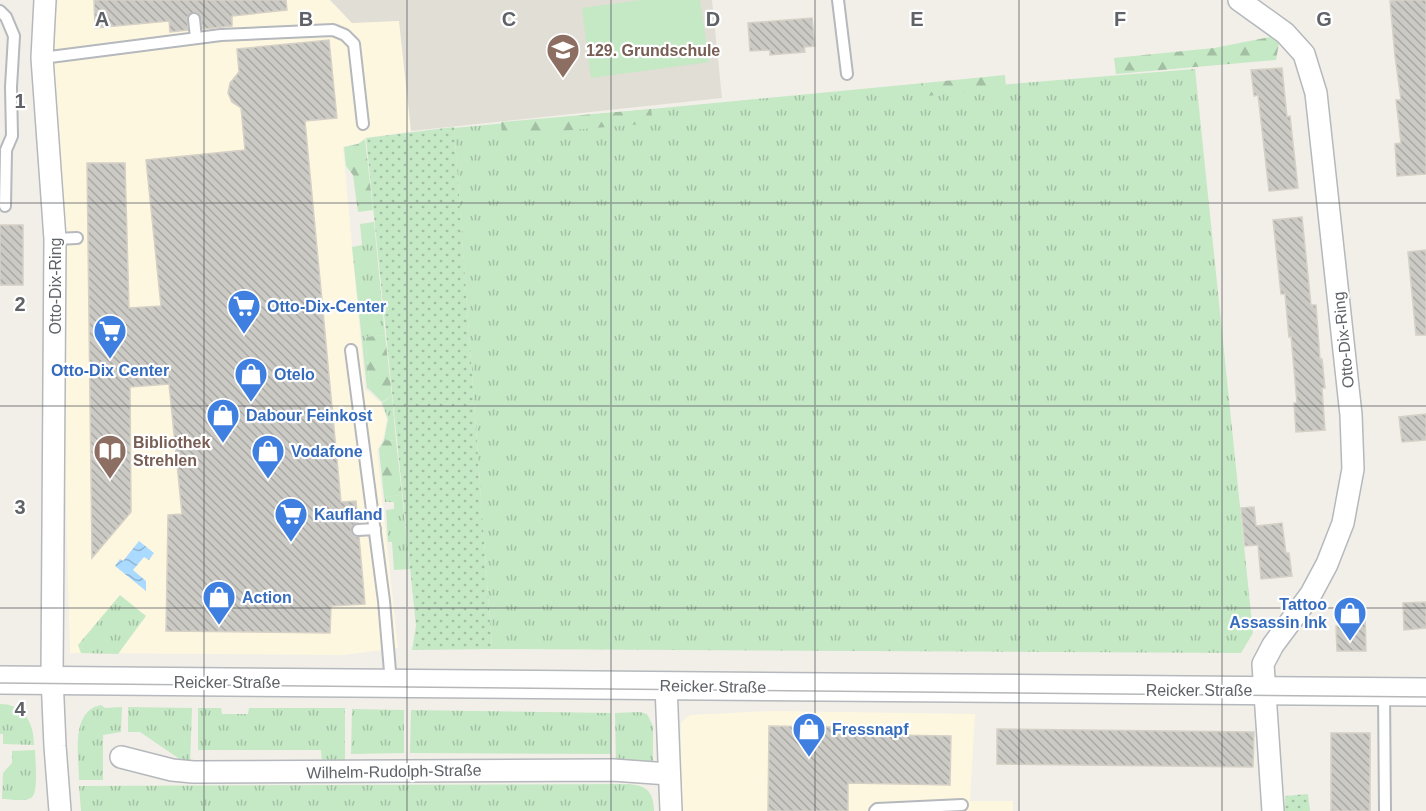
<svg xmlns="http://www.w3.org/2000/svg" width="1426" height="811" font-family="Helvetica,sans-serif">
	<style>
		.commercial { fill: #fef7e0 }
		.education { fill: #e1ded6 }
		.grass { fill: url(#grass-tufts) }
		.forest { fill: url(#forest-firs) }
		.park { fill: url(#park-dots) }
		.garden { fill: #c5e8c5 }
		.water { fill: url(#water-waves) }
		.building { fill: url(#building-back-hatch); stroke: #d6d1c6; stroke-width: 1.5 }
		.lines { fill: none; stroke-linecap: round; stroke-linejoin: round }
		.service-casing { stroke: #b5b8bc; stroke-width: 14 }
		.minor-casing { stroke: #b5b8bc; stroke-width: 24 }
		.tertiary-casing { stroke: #b5b8bc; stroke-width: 30 }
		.service { stroke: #fff; stroke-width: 10 }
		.minor { stroke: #fff; stroke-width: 21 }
		.tertiary { stroke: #fff; stroke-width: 27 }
		.tram { stroke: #b6b7b8; stroke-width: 1.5 }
		.grid { fill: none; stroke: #5f6368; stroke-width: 1.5; stroke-opacity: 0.55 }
		.labels { text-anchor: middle; stroke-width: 4.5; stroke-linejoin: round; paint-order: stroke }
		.education-label { font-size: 16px; font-weight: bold; fill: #785e54; stroke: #fff; text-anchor: start }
		.street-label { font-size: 16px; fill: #5f6368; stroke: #fff }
		.shop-label { font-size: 16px; font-weight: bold; fill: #366cbe; stroke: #fff; text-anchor: start }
		.grid-label { font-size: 20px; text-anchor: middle; font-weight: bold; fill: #5f6368; stroke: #fff; stroke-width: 4.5; stroke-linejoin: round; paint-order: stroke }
	</style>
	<defs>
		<pattern id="grass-tufts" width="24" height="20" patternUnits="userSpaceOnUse" patternTransform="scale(1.5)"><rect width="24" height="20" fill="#c5e8c5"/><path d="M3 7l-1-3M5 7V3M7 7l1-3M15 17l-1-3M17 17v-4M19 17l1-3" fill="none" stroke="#a3c0a4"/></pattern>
		<pattern id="forest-firs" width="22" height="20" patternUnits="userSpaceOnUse" patternTransform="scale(1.5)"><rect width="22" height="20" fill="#c5e8c5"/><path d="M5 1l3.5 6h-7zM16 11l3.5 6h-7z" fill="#a3c0a4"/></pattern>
		<pattern id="park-dots" width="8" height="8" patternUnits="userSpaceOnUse" patternTransform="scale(1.5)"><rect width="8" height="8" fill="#c5e8c5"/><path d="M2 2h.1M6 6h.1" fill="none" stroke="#a3c0a4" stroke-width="1.8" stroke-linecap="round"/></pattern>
		<pattern id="water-waves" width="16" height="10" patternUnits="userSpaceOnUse" patternTransform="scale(1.5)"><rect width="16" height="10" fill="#aadaff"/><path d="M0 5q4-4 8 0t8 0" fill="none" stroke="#8eb4d2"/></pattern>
		<pattern id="building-back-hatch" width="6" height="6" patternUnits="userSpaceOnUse" patternTransform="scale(1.5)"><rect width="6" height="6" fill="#cccac5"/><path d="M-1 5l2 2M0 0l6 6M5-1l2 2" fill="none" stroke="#a9a8a4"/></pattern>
	</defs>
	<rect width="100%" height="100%" fill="#f1efe8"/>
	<g class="commercial">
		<polygon points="58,0 330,0 352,23 399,20 411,131 366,138 359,143 343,147 365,389 381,403 387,420 383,439 377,450 398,648 343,655 70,653 54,60 56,12"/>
		<polygon points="770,711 975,714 970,801 1013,801 1013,811 679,811 681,723 690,715"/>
	</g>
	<polygon class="education" points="330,0 712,0 722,98 411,131 399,21 352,23"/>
	<g class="grass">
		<polygon points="1195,69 1253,633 1241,653 492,649 454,128 924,83 924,86 998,85"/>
		<polygon points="374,222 385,335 365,337 370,390 367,388 352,247 362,245 360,224"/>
		<polygon points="392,396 396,441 384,440 388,419 382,403"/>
		<polygon points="402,495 410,569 394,570 392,542 388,542 386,510 394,509 394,502 385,502 384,497"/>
		<polygon points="120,595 146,616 118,654 81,653 78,645"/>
		<path d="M0,704C24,704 34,723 34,745L3,744V734H0Z"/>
		<path d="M101,705L105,708L122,707L121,732L103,735V780H79C79,756 70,711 101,705Z"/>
		<polygon points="128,707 192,708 190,766 140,732 128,732"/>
		<polygon points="198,708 221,708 222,714 248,714 249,708 345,708 345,764 322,764 321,750 198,750"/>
		<polygon points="352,709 404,710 404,753 351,754"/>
		<polygon points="411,710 611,713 611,754 410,753"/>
		<polygon points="640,712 647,714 653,726 653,762 616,765 615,713"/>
		<path d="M35,750C35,760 39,793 31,798C24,802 9,799 2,799L3,773L12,763V751Z"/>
		<path d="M629,784C648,786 653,792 654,811H81L79,786Z"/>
	</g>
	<g class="forest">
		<polygon points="1270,37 1279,43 1276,60 1116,74 1114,58 1214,48"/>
		<polygon points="1005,75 1006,88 926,96 924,83"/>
		<polygon points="651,109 653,123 502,136 501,122"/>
		<polygon points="365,139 373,210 358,212 353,175 346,166 344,147 358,144"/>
		<polygon points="385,335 392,396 382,402 370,390 365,337"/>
		<polygon points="384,440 396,441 402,495 384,497 379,449"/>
	</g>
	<g class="park">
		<polygon points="454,127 492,649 412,650 416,626 366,138"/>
		<polygon points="1308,794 1310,811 1285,811 1285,796"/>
	</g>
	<polygon class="garden" points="641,0 700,0 709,62 591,78 582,8"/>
	<polygon class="water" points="139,541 154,553 149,560 144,557 133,570 146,581 146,591 115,566 120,559 123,561"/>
	<g class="building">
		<polygon points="94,0 286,0 287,10 232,16 232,26 203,29 200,15 194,12 187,17 188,30 170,32 169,21 95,28"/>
		<polygon points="1404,0 1426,0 1426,174 1397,176 1395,144 1401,143 1396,100 1401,100 1395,56 1390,1"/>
		<polygon points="812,18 815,46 804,47 805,52 770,55 770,50 750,51 748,23"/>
		<polygon points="329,40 337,118 305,121 341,502 356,501 358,523 352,526 351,531 354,536 359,537 365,604 331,606 330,633 166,631 168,515 182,514 169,384 130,387 131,512 92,558 87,163 125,163 129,308 161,306 146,160 245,150 241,108 232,102 228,93 230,83 239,72 237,49"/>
		<polygon points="1282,68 1287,117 1290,116 1298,188 1269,191 1258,95 1254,96 1251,70"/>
		<polygon points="1302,217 1311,305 1316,305 1320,359 1322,359 1325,388 1322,388 1325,430 1296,432 1294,403 1297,403 1291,336 1289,337 1285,294 1281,294 1273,220"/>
		<rect x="0" y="225" width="23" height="60"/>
		<polygon points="1426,250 1426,335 1416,335 1408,252"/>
		<polygon points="1426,414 1426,440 1402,442 1399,417"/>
		<polygon points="1254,507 1256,526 1282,523 1286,553 1289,553 1292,576 1261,579 1258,545 1245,546 1241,508"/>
		<polygon points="1426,602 1426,628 1404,630 1403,603"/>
		<polygon points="1365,614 1366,651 1337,651 1336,626 1347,626 1347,615"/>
		<polygon points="769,726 834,727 834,734 951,736 950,785 848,783 848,811 768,811"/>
		<polygon points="997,729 1254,732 1253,767 997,764"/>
		<rect x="1331" y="733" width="39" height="78"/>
	</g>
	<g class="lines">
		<g class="service-casing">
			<g id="service">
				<polyline points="838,0 847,74"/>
				<polyline points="0,11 6,17 14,36 11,87 12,136 6,150 5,206"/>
				<polyline points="194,19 196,38"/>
				<polyline points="42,58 221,35 333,30 345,35 354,44 363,124"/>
				<polyline points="55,239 77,238"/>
				<polyline points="351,350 384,601 391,683"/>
				<polyline points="358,530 375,529"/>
				<polyline points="1384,691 1385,811"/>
				<polyline points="875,811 877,809 962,805"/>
			</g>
		</g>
		<g class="minor-casing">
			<g id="minor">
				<polyline points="45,0 42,58 55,239 52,677 55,746 60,811"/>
				<polyline points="1239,0 1285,33 1304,54 1316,93 1351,415 1353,469 1343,523 1327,564 1311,594 1273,645 1263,664 1273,811"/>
				<polyline points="666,685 671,811"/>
				<polyline points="121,757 172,770 193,772 613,770 669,774"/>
			</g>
		</g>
		<g class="tertiary-casing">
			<polyline id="tertiary" points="0,680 1426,692"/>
		</g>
		<use href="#service" class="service"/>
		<use href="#minor" class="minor"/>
		<use href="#tertiary" class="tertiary"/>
		<polyline class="tram" points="0,683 1426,697"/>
	</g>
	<path class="grid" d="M204,0V811M407,0V811M611,0V811M815,0V811M1019,0V811M1222,0V811M0,203H1426M0,406H1426M0,608H1426"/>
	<defs>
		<g id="school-pin" transform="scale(1.725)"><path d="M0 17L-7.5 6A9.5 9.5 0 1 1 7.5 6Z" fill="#8d6e63" stroke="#fff"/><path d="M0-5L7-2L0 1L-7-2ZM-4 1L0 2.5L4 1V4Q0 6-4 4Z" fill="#fff"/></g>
		<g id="supermarket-pin" transform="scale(1.725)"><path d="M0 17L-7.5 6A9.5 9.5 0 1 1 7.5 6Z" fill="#3f7fe0" stroke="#fff"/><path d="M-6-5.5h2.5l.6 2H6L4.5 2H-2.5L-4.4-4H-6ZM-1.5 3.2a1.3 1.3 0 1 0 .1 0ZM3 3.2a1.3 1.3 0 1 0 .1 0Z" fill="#fff"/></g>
		<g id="shop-pin" transform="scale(1.725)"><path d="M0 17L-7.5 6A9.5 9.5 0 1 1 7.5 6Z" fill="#3f7fe0" stroke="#fff"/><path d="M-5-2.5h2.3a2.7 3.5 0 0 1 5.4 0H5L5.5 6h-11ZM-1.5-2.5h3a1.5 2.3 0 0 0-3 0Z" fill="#fff"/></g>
		<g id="library-pin" transform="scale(1.725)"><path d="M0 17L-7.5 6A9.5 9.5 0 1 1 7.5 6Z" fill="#8d6e63" stroke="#fff"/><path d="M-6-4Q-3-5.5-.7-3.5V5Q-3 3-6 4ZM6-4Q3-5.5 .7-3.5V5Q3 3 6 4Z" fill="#fff"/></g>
	</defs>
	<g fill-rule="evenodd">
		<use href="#school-pin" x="563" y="50"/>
		<use href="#supermarket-pin" x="244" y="306"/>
		<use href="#supermarket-pin" x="110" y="331"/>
		<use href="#shop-pin" x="251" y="374"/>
		<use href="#shop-pin" x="223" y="415"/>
		<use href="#library-pin" x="110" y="451"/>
		<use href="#shop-pin" x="268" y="451"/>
		<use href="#supermarket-pin" x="291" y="514"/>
		<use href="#shop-pin" x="219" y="597"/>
		<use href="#shop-pin" x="1350" y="613"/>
		<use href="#shop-pin" x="809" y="729"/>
	</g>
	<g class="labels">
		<g class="education-label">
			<text x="586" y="56">129. Grundschule</text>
			<text x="133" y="448">Bibliothek<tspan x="133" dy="18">Strehlen</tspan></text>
		</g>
		<g class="street-label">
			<text transform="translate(55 286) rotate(-90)" y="6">Otto-Dix-Ring</text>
			<text transform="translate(1343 340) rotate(-96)" y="6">Otto-Dix-Ring</text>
			<text x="227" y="688">Reicker Straße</text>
			<text transform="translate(713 686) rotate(1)" y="6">Reicker Straße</text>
			<text x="1199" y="696">Reicker Straße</text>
			<text transform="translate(394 771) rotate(-1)" y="6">Wilhelm-Rudolph-Straße</text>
		</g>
		<g class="shop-label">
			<text x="267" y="312">Otto-Dix-Center</text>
			<text x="110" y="376" text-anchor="middle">Otto-Dix Center</text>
			<text x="274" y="380">Otelo</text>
			<text x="246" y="421">Dabour Feinkost</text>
			<text x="291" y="457">Vodafone</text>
			<text x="314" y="520">Kaufland</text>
			<text x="242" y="603">Action</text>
			<text x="1327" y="610" text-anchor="end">Tattoo<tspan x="1327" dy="18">Assassin Ink</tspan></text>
			<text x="832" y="735">Fressnapf</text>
		</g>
	</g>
	<g class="grid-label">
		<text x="102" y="26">A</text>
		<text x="306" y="26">B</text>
		<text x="509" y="26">C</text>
		<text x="713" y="26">D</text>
		<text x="917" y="26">E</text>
		<text x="1120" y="26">F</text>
		<text x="1324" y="26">G</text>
		<text x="20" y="108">1</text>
		<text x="20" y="311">2</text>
		<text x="20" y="514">3</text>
		<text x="20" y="716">4</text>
	</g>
</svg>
